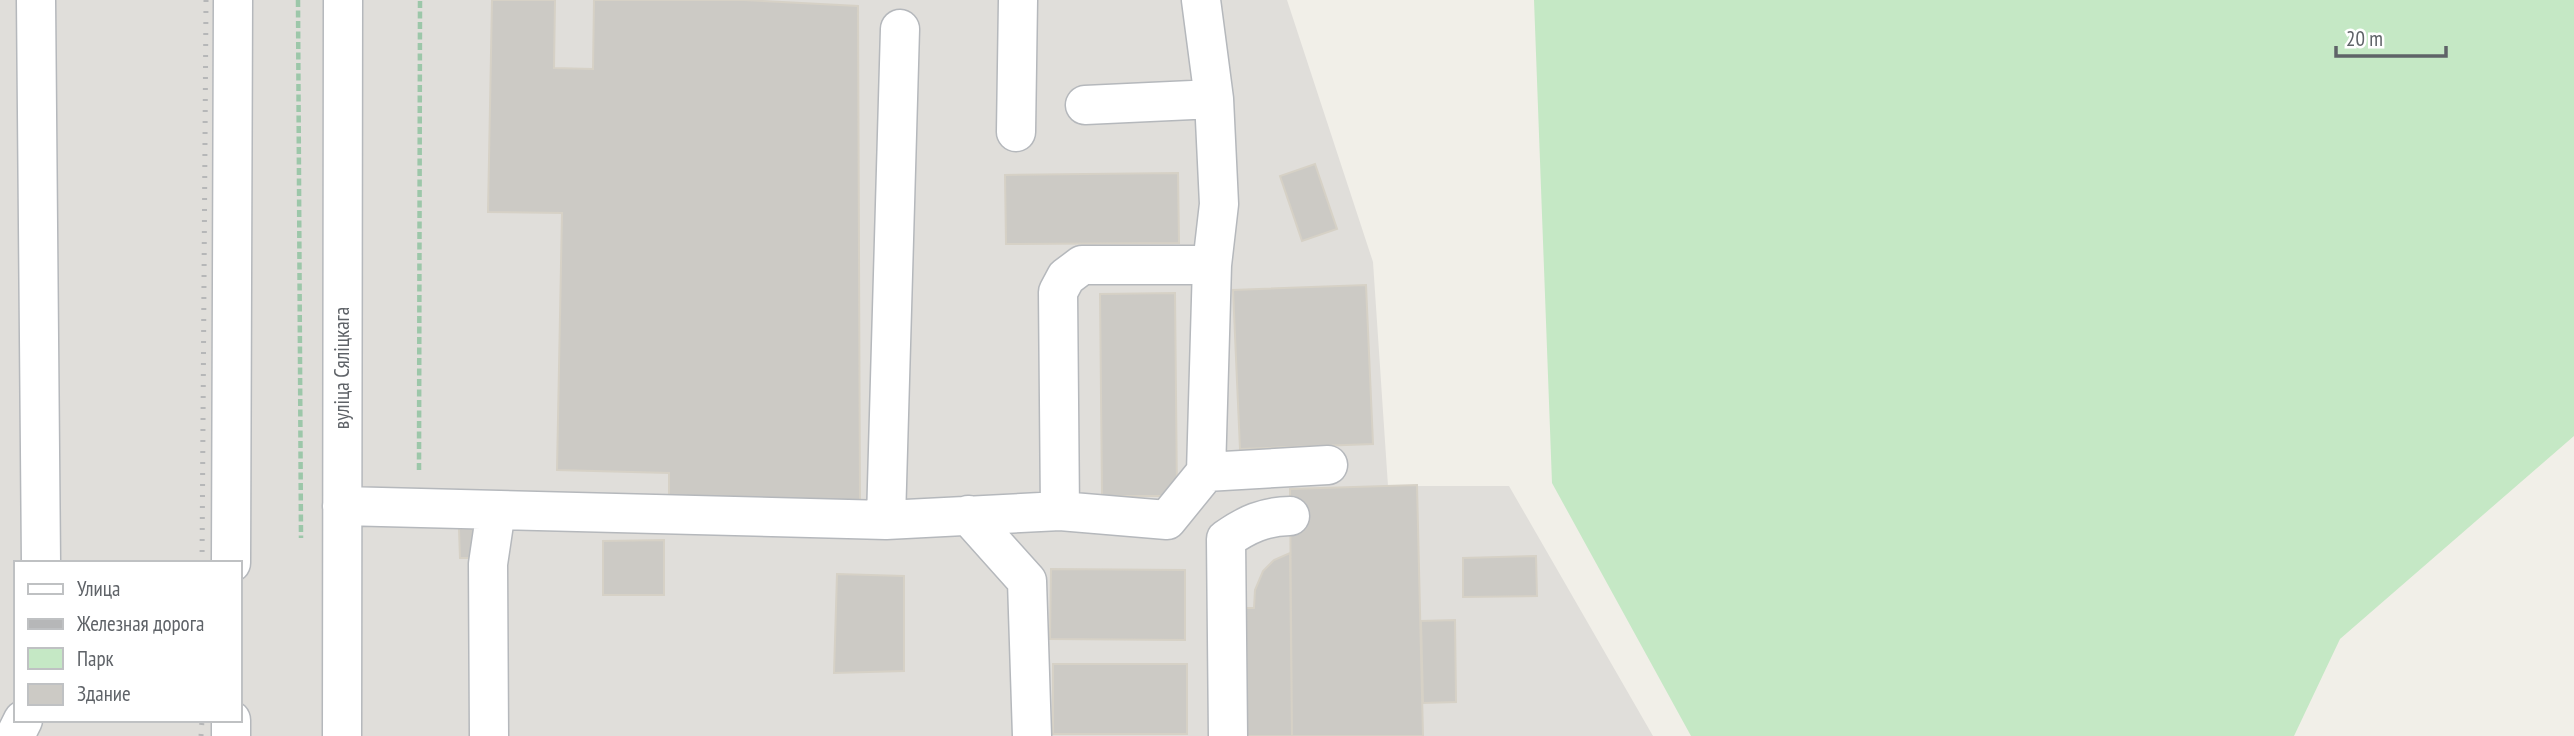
<svg xmlns="http://www.w3.org/2000/svg" width="2574" height="736" font-family="'PT Sans Narrow',sans-serif">
<style>
.industrial{fill:#e0deda;fill-rule:evenodd}
.green{fill:#c5e8c5}
.building{fill:#cccac5;stroke:#d6d1c6;stroke-width:2}
.lines{fill:none;stroke-linecap:round;stroke-linejoin:round}
.minor-casing{stroke:#b5b8bc;stroke-width:41}
.path{stroke:#9cc7a9;stroke-width:4.5;stroke-dasharray:7 3.5;stroke-linecap:butt}
.minor{stroke:#fff;stroke-width:38}
.rail{stroke:#b6b7b8;stroke-width:5;stroke-dasharray:2 9;stroke-linecap:butt}
.labels{text-anchor:middle;stroke-width:5;stroke-linejoin:round;paint-order:stroke}
.street-label{font-size:21px;fill:#5f6368;stroke:#fff}
</style>
<rect width="100%" height="100%" fill="#f1efe8"/>
<path class="industrial" d="M0,0H1287L1373,262L1388,486H1509L1653,736H0ZM16,563H240V720H16Z"/>
<path class="green" d="M1534,0H2574V436L2340,639L2294,736H1691L1552,483Z"/>
<path class="building" d="M492,0H555L554,68L593,69L594,0H744L858,6L860,503L669,499V473L557,470L562,213L488,212Z
M1315,164L1337,229L1302,241L1280,176Z
M1178,173L1179,243L1006,244L1005,175Z
M1366,285L1373,444L1240,449L1233,290Z
M1175,293L1177,496H1102L1100,294Z
M1417,485L1423,736H1292L1290,489Z
M459,529H479L480,558H460Z
M664,540V595H603V541Z
M1290,553L1292,736H1247L1246,608H1254L1255,590L1263,571L1274,560Z
M1536,556L1537,596L1463,597V558Z
M1051,569L1185,570V640L1050,639Z
M837,574L904,576V671L834,673Z
M1455,620L1456,702L1423,703L1421,621Z
M1053,664H1187V734H1053Z"/>
<g class="lines">
<defs>
<path id="minor" d="M36,0L41,563
M1085,105L1214,99
M1016,132L1018,0
M1206,472L1328,465
M342,506L886,520L1060,511L1167,520L1206,472L1212,265L1219,204L1214,99L1201,0
M1060,511L1058,292L1066,277L1082,265H1212
M968,515L1027,581L1032,736
M886,520L900,29
M231,563L233,0
M15,736L23,720
M231,736V720
M342,736L343,0
M489,736L488,564L496,510
M1228,736L1226,539C1246,525 1265,516 1290,516"/>
</defs>
<use href="#minor" class="minor-casing"/>
<path class="path" d="M298,0L301,538
M419,470L420,0"/>
<use href="#minor" class="minor"/>
<path class="rail" d="M202,563L206,0
M201,736L202,720"/>
</g>
<g class="labels">
<g class="street-label">
<text transform="translate(342 368) rotate(-90)" y="7">вуліца Сяліцкага</text>
</g>
</g>
<rect x="14" y="561" width="228" height="161" fill="#ffffff" stroke="#bfc1c3" stroke-width="2"/>
<rect x="28" y="584" width="35" height="10" fill="#ffffff" stroke="#bfc1c3" stroke-width="2"/>
<text x="77" y="596" font-size="21" fill="#5f6368">Улица</text>
<rect x="28" y="619" width="35" height="10" fill="#b6b7b8" stroke="#bfc1c3" stroke-width="2"/>
<text x="77" y="631" font-size="21" fill="#5f6368">Железная дорога</text>
<rect x="28" y="648" width="35" height="21" fill="#c5e8c5" stroke="#bfc1c3" stroke-width="2"/>
<text x="77" y="666" font-size="21" fill="#5f6368">Парк</text>
<rect x="28" y="684" width="35" height="21" fill="#cccac5" stroke="#bfc1c3" stroke-width="2"/>
<text x="77" y="701" font-size="21" fill="#5f6368">Здание</text>
<path d="M2336 46v10h110v-10" fill="none" stroke="#5f6368" stroke-width="3.5"/>
<text x="2346" y="46" font-size="21" fill="#5f6368" stroke="#ffffff" stroke-width="5" paint-order="stroke">20 m</text>
</svg>
